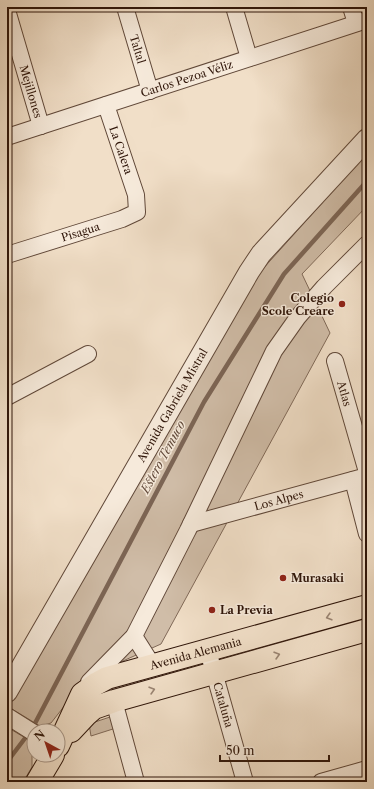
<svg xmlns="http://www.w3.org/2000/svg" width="374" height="789" font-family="'Libre Caslon Text',serif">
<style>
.green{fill:#d0bda8;stroke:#806958}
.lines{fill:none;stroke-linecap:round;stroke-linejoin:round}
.stream{stroke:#7c6555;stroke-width:4.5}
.minor-casing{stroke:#604839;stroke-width:18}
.tertiary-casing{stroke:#604839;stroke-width:22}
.primary-casing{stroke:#2f1509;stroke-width:24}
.minor{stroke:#f6eadb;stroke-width:16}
.tertiary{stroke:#f6eadb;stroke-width:20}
.primary{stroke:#f1dfc8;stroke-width:22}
.oneway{stroke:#9a8472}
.poi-dot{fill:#8f2418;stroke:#f6eadb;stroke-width:1.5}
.labels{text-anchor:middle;stroke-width:3;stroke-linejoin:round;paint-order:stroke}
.street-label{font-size:11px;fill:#2f1509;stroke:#f6eadb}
.poi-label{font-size:11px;font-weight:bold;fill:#2f1509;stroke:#f6eadb;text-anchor:start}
.water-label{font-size:12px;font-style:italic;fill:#624a3b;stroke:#f6eadb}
</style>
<rect width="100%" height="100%" fill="#f1dfc8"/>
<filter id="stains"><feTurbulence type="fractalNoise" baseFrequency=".005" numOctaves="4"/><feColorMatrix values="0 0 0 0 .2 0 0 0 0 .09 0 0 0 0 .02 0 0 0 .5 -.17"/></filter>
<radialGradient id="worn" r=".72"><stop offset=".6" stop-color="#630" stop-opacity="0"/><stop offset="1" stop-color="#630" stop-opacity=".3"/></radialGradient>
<path class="green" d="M367,153V206L302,274L330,333L161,644L87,677L51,723L40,726L7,706V703L261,271Z
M204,659L207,670L96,697L115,685Z
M113,716L116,728L91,736L89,724Z
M7,727L32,742V767L23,782H7Z"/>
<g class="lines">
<path class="stream" d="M7,762L32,729L204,402L284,274L367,181"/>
<defs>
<g id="minor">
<path id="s1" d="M125,7L150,91"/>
<path d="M234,7L249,58"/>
<path d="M351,7L356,23"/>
<path id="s2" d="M7,10L41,126"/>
<path id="s3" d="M7,137L367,20"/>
<path id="s4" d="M7,255L122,219L137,212L136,195L106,105"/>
<path id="s5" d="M335,361L367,472"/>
<path d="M7,397L88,354"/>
<path d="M353,480L367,534"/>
<path id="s6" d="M191,524L367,476"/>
<path d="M134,636L153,666"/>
<path id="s7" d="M208,651L245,782"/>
<path d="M89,682L134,636L188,530L274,351L298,317L324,287L367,244"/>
<path d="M114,701L136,782"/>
<path d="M7,716L34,733"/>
<path d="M321,782L367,769"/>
</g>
<g id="tertiary">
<path id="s8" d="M7,692L249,272L261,254L367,139"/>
</g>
<g id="primary">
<path d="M71,731L86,715L94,708L114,701L367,630"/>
<path id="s9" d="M58,746L82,694L96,684L107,678L367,606"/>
<path d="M37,782L53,755"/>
</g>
</defs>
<use href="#minor" class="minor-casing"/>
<use href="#tertiary" class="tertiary-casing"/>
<use href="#primary" class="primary-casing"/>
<use href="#minor" class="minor"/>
<use href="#tertiary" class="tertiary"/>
<use href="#primary" class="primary"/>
</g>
<defs><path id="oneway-chevron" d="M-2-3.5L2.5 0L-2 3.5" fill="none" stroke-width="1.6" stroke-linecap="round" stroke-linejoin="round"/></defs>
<g class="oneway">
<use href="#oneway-chevron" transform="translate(329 617) rotate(164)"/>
<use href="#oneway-chevron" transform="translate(277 655) rotate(-16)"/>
<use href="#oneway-chevron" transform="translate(152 690) rotate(-16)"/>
</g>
<g class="poi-dot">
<circle cx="342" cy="304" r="4"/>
<circle cx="283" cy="578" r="4"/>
<circle cx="212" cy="610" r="4"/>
</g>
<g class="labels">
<g class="street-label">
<text dy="4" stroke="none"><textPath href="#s1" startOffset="44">Taltal</textPath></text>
<text dy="4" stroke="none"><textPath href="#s3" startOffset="189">Carlos Pezoa Véliz</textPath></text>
<text dy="4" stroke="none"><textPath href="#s2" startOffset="85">Mejillones</textPath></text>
<text transform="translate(121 150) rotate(71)" y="4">La Calera</text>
<text dy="4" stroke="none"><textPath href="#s4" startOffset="77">Pisagua</textPath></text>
<text dy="4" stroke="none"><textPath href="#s5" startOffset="34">Atlas</textPath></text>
<text dy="4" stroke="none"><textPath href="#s8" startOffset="331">Avenida Gabriela Mistral</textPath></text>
<text dy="4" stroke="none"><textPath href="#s6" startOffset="91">Los Alpes</textPath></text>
<text dy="4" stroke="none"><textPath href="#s9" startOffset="179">Avenida Alemania</textPath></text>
<text dy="4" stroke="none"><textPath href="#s7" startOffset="56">Cataluña</textPath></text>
</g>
<g class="poi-label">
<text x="334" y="302" text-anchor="end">Colegio<tspan x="334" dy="13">Scole Creare</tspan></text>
<text x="291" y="582">Murasaki</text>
<text x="220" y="614">La Previa</text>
</g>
<g class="water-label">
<text transform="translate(163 457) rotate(-62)" y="4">Estero Temuco</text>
</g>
</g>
<rect width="374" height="789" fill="none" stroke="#f1dfc8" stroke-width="24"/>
<rect x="8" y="8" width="358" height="773" fill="none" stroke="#2f1509" stroke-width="2"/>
<rect x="12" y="12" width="350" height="765" fill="none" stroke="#2f1509"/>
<g transform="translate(46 743) rotate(320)"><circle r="19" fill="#f6eadb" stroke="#a69587"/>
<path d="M0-3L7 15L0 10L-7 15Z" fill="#8f2418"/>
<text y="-6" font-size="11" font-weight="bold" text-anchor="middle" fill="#2f1509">N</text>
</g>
<path d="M220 755v6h109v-6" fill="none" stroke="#2f1509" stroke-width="2"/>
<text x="226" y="755" font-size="12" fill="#2f1509" stroke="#f6eadb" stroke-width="3" paint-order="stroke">50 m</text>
<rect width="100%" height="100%" filter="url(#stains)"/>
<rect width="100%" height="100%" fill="url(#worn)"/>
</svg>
